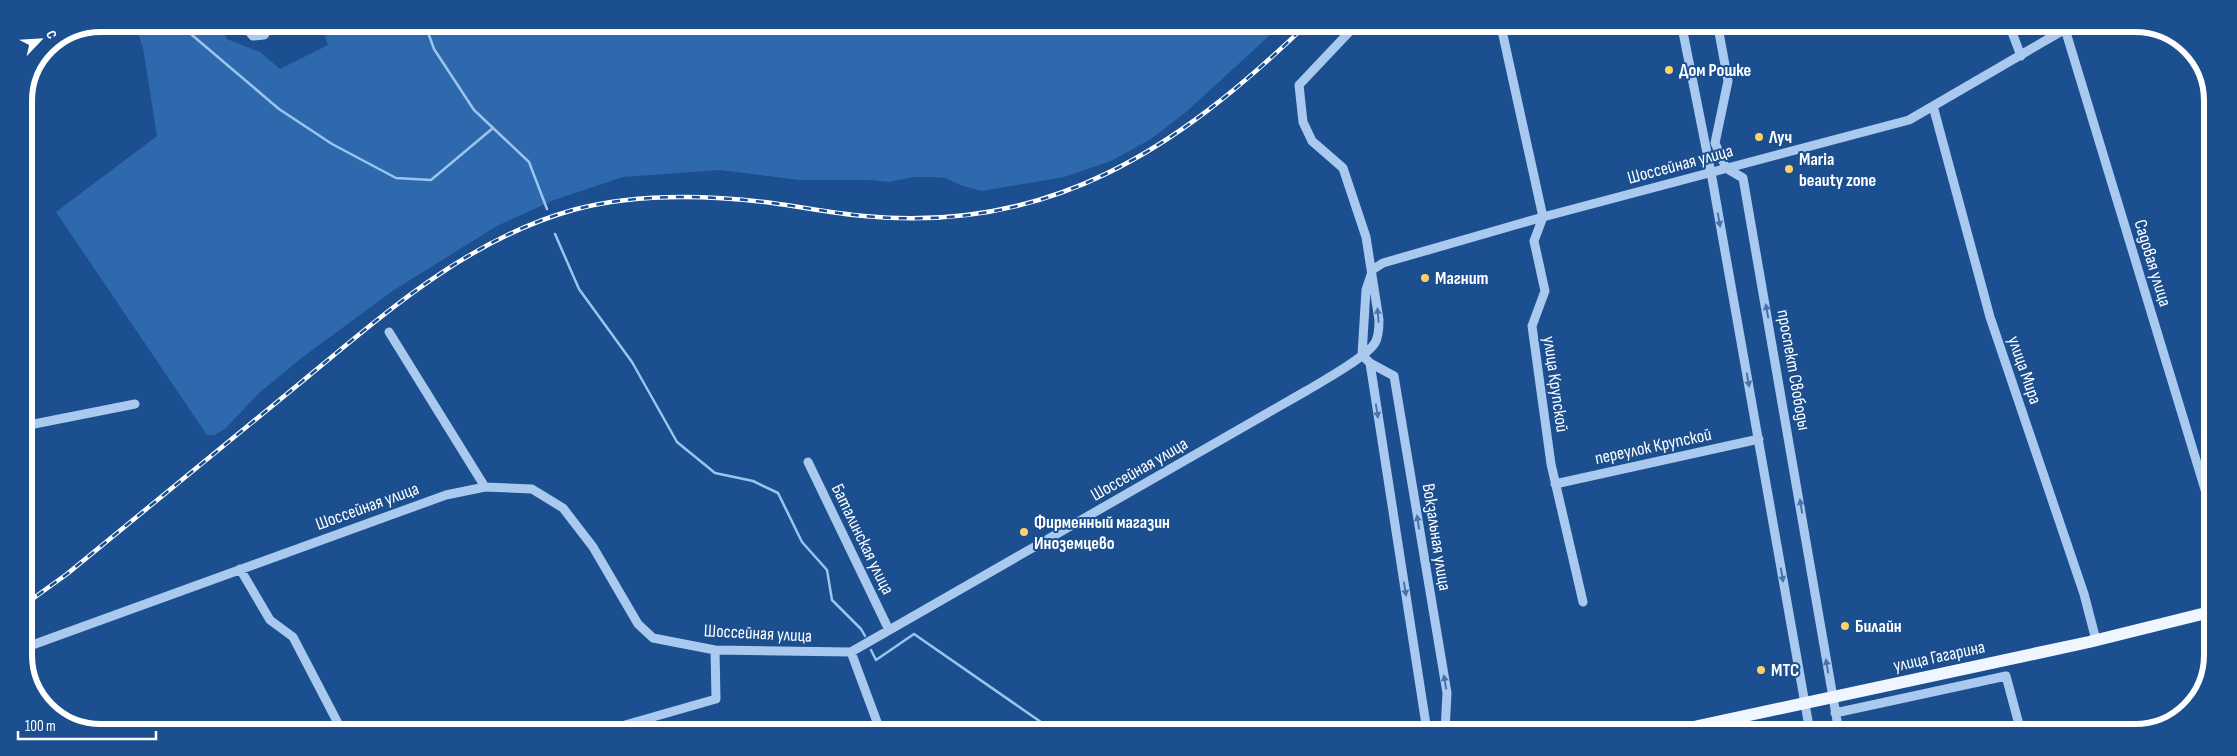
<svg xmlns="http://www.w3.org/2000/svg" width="2237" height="756" font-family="'Sofia Sans Condensed',sans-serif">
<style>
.green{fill:#2e69ad}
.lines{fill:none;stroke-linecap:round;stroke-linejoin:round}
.stream{stroke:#9cc4f0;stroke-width:2.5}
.minor{stroke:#a9c9ee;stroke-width:9}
.major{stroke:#f0f6ff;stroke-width:12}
.rail-casing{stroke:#fff;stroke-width:4.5}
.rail{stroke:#1b4f8f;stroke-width:2.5;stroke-dasharray:8;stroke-linecap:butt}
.oneway{fill:#4674ac}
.poi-dot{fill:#ffd166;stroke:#1b4f8f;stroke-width:2}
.labels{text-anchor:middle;stroke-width:4;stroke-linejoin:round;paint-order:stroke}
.poi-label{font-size:18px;font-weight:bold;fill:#fff;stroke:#1b4f8f;text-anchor:start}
.street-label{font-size:18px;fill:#fff;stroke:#1b4f8f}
.rim{fill:none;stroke:#fff;stroke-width:6}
</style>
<rect width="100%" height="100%" fill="#1b4f8f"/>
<path class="green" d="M135,24H221L227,39L260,52L280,69L328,45L323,30L329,24L1280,26L1186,112L1151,139L1111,161L1064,177L982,191L963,186L945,178L932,177H914L889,182L870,180H799L720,170L623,177L554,200L497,226L394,290L304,356L258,394L225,429L214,435H207L56,212L157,136L143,48Z"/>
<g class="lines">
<path class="stream" d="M179,24L279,109L332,144L396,178L431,180L493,128
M425,24L434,49L474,110L529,162L547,209
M555,234L579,289L632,362L677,442L715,473L753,481L778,493L802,542L827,570L832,600L861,629L865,636
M871,650L876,660L914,634L1051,729L1066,730"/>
<path class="minor" d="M243,24L253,36L264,35L272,24
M1501,26L1543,217L1534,241L1545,291L1532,326L1551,464L1583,602
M1682,27L1712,178L1810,732
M1718,27L1728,81L1715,143L1726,168L1743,178L1839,732
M2010,27L2021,56
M2065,29L2210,506
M1933,106L1990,317L2084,594L2096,640
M1372,270L1383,263L1543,217L1909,120L2067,28
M1371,275L1366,290L1362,355L1370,363L1394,376L1447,693L1445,731
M389,332L485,487
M1370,363L1427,731
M24,426L135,404
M808,462L889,630
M1555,484L1759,439
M240,569L270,620L293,637L341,729
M24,648L446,495L485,487L532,489L563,508L593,547L638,624L653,638L715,650L851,652L1306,391C1323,381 1365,358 1375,343C1379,336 1379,327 1379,320L1366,237L1343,168L1312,141L1303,122L1299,85L1352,29
M851,652L880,730
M1835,713L2006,676L2021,732
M611,729L716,699L715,650"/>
<path class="major" d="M1675,731L2089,642L2210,612"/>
<defs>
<path id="rail" d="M24,605L67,574C140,514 214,454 288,393C375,322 462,241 573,210C636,193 708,195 772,203C802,207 833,213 864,216C1049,234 1177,149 1305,26"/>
</defs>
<use href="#rail" class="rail-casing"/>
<use href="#rail" class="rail"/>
</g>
<defs><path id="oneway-solid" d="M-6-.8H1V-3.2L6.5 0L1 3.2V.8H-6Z" transform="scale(1.25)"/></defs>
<g class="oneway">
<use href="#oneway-solid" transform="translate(1719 220) rotate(80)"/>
<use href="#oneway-solid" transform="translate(1767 311) rotate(-100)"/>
<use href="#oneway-solid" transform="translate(1378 315) rotate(-95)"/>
<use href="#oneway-solid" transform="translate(1748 380) rotate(80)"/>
<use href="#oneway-solid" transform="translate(1377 411) rotate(81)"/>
<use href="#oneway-solid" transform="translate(1801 506) rotate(-99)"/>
<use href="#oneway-solid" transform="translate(1418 522) rotate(-99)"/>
<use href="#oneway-solid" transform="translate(1782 575) rotate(80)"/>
<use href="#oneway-solid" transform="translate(1405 589) rotate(81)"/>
<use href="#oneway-solid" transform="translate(1827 666) rotate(-99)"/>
<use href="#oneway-solid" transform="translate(1445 682) rotate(-99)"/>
</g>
<g class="poi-dot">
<circle cx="1669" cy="70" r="5"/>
<circle cx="1759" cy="137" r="5"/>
<circle cx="1789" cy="169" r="5"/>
<circle cx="1425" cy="278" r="5"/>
<circle cx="1024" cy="532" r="5"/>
<circle cx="1845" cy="626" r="5"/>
<circle cx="1761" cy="670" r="5"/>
</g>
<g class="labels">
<g class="poi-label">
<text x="1679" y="76">Дом Рошке</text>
<text x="1769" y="143">Луч</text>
<text x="1799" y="165">Maria<tspan x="1799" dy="21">beauty zone</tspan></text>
<text x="1435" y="284">Магнит</text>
<text x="1034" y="528">Фирменный магазин<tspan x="1034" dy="21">Иноземцево</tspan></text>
<text x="1855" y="632">Билайн</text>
<text x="1771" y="676">МТС</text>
</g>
<g class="street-label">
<text transform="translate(1680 164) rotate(-15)" y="6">Шоссейная улица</text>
<text transform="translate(2153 263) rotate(73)" y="6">Садовая улица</text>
<text transform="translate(1794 370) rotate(80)" y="6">проспект Свободы</text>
<text transform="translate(2025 370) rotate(71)" y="6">улица Мира</text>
<text transform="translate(1556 384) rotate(82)" y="6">улица Крупской</text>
<text transform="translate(1653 446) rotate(-12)" y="6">переулок Крупской</text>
<text transform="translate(1139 469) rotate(-30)" y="6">Шоссейная улица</text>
<text transform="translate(367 506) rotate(-20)" y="6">Шоссейная улица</text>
<text transform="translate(1437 537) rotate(81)" y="6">Вокзальная улица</text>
<text transform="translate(863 539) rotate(64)" y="6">Баталинская улица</text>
<text transform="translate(758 633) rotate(3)" y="6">Шоссейная улица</text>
<text transform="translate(1939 656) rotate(-12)" y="6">улица Гагарина</text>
</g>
</g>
<path d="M0 0H2237V756H0ZM101 32H2135A69 69 0 0 1 2204 101V655A69 69 0 0 1 2135 724H101A69 69 0 0 1 32 655V101A69 69 0 0 1 101 32Z" fill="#1b4f8f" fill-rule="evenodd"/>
<path class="rim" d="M101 32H2135A69 69 0 0 1 2204 101V655A69 69 0 0 1 2135 724H101A69 69 0 0 1 32 655V101A69 69 0 0 1 101 32Z"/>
<g transform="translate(40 40) rotate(65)" stroke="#1b4f8f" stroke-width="4" paint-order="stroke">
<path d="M0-4L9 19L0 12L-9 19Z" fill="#ffffff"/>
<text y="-8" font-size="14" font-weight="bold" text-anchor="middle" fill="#ffffff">С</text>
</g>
<path d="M18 731v8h138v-8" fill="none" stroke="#ffffff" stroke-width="2.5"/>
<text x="25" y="731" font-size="15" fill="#ffffff" stroke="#1b4f8f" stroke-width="4" paint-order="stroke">100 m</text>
</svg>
